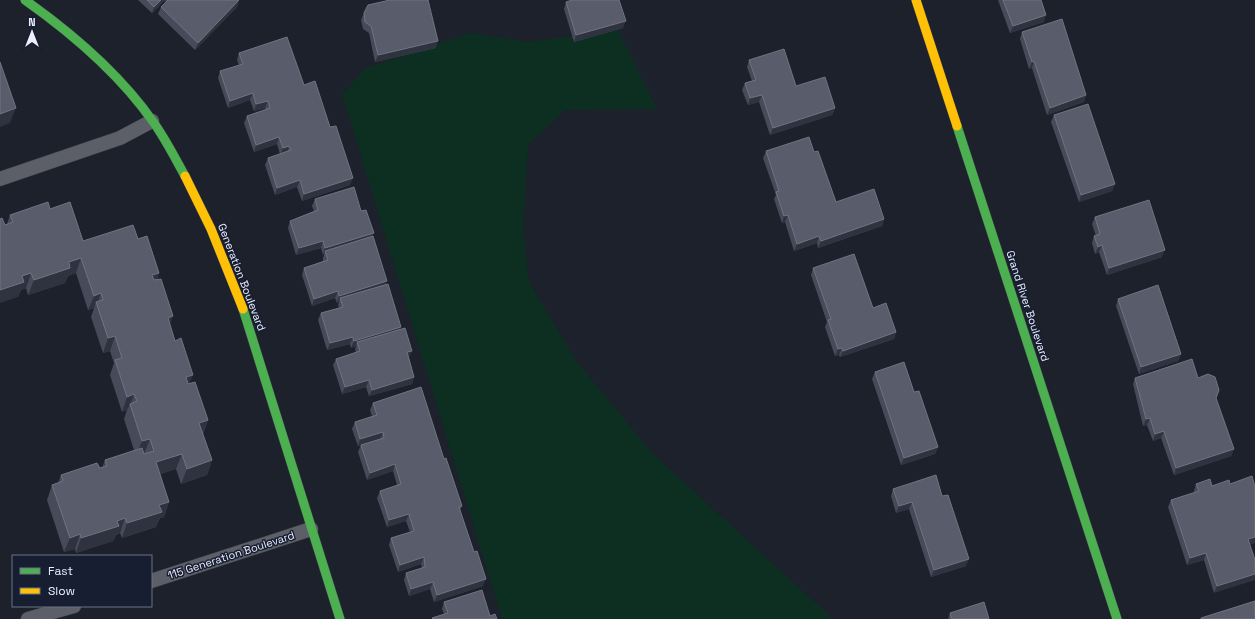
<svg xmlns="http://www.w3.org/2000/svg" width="1255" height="619" font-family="'Space Grotesk',sans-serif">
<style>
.green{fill:#0c2f21}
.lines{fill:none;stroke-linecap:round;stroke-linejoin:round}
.lane-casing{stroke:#3a3c46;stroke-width:15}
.fast-casing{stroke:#3a3c46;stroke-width:10}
.slow-casing{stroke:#3a3c46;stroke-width:10}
.lane{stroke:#5c5f67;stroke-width:14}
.fast{stroke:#4caf50;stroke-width:9}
.slow{stroke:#ffc107;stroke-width:9}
.wall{fill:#474b59}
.shaded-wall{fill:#2f333f}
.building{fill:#595d6b;stroke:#707482}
.labels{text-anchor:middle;stroke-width:3;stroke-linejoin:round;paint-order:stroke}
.street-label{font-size:11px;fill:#ebf0fe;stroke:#171e31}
</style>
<rect width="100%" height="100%" fill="#1d212b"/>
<path class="green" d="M618,30L657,109L565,110L528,145L523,228L529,282L577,362L654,455L830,616L831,619H502L342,94L366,68L470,33L529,42Z"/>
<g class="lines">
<defs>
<path id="lane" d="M0,179L120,138L152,121
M151,581L311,529
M28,619L74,606"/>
<path id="fast" d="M25,0C73,34 120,74 154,123C166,140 175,158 185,176
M957,126L1117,619
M243,309L340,619"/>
<path id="slow" d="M916,0L957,126
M185,176L211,229L243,309"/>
</defs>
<use href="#lane" class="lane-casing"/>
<use href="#fast" class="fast-casing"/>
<use href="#slow" class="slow-casing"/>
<use href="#lane" class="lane"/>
<use href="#fast" class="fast"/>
<use href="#slow" class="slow"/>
</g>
<path class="wall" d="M138,0H239L237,7L195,50L158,14L161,7L167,2L166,1L163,2L152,13Z
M998,0H1041L1044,22L1010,33Z
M566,2L623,28L574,42L564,9Z
M364,13L436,48L375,62L369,33L363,29L361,20Z
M1022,32L1086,95L1084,102L1047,115L1032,68L1029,69L1020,39Z
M239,53L304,85L330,127L350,185L302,201L297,187L275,195L265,165L268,158L280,154L277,144L254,152L244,123L247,116L266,110L265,108L254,111L250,100L228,108L218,78L220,71L239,65L237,60Z
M749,60L796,86L835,108L832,115L770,135L759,102L748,105L742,90L745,83L752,81L747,67Z
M1054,115L1115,184L1112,191L1079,202L1051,122Z
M766,151L814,152L836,202L884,219L882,226L818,248L817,243L794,251L785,222L782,223L774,199L776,195L763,158Z
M315,199L361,211L373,236L386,285L409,358L414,377L412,384L369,396L366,387L342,394L333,365L336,359L356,353L355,349L356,346L351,348L350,344L327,350L318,320L321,313L339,308L338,305L339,302L337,303L335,298L312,306L302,275L304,268L323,261V258L324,255H323L321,248L296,255L288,228L290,221L314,211L312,206Z
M50,209L83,241L138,239L159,273L157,280L170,325L190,384L208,420L203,434L212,460L207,475L181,484L176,469L160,474L169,502L164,517L160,518L156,527L122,538L120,533L116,535L113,541L76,553L75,549L64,552L47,500L52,485L58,483L61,475L102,468L105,460L134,450L124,419L127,410L122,412L110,375L114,363L110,351L103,353L91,317L94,308L88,310L76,273L68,276L65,283L28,295L26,288L21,290L18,297L5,225L7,224L10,215Z
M1095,217L1162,257L1107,275L1099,252L1095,254L1092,243L1094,236H1096L1092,224Z
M813,268L873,308L896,332L894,339L840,357L839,355L835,356L825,327L827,322L811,275Z
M1118,299L1181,354L1178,361L1139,374L1116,306Z
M875,372L914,392L938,447L935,454L901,465L872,379Z
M1135,378H1198L1219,390L1216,399L1234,449L1231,456L1174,475L1161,438L1153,441L1147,425L1143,426L1133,384Z
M373,403L444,459L462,506L460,510L483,586L434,602L430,589L409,596L404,580L406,573L422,568L421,564L398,572L389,545L391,538L410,532L406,521L387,527L377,498L380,491L397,485L393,471L367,480L358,452L361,445L380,439L358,446L352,429L355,422L372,416L370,410Z
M1196,484L1212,486L1230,484L1255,487V543L1250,544L1214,593L1204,560L1187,565L1168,507L1171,500L1194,493V491Z
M893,489L942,496L966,566L931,577L909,509L896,513L891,496Z
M444,602L490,616L497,619H432V618L444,614L442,609Z
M950,613L989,619H948Z"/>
<path class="shaded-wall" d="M161,0H166L163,2L152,13L154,7Z
M239,0L237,7L195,50L198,43Z
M1046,15L1044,22L1010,33L1013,26Z
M626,21L623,28L574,42L576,35Z
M438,41L436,48L375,62L378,55Z
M1034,61L1032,68L1029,69L1032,62Z
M253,93L250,100L228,108L230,101Z
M762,95L759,102L748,105L750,98Z
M1086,95L1084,102L1047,115L1050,108Z
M268,101L265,108L254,111L256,104Z
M16,108L10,123L0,127V114Z
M835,108L832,115L770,135L773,128Z
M279,137L277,144L254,152L256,145Z
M289,146L287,153L280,155L283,148Z
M353,178L350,185L302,201L304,194Z
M300,180L297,187L275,195L277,188Z
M1115,184L1112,191L1079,202L1081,195Z
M788,215L785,222L782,223L784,216Z
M884,219L882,226L818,248L821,241Z
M374,233L371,240L325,251L324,255H323L325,248Z
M819,236L817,243L794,251L797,244Z
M323,241L321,248L296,255L299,248Z
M1102,245L1099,252L1095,254L1098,247Z
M1165,250L1162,257L1107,275L1109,268Z
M81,258L76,273L68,276L65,283L28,295L34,280L69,262Z
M31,273L26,288L21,290L18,297L0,303V290L22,276Z
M159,273L154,288L152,275Z
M387,281L384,288L340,298L339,302L337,303L339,296Z
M338,291L335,298L312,306L314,299Z
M101,293L97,304L96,302L94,308L88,310L94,296Z
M173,316L168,331V318Z
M401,327L398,333L357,342L356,346L351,348L354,341Z
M896,332L894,339L840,357L843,351Z
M115,336L110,351L103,353L108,338Z
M353,337L350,344L327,350L330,343Z
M842,348L839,355L835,356L838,349Z
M412,351L409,358L404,359L407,352Z
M1181,354L1178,361L1139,374L1141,367Z
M193,375L187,390L186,377Z
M414,377L412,384L369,396L372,390Z
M369,380L366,387L342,394L345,387Z
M134,394L130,406V404L127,410L122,412L127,397Z
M1150,418L1147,425L1143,426L1146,419Z
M208,420L202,435L199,423Z
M1164,431L1161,438L1153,441L1155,434Z
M383,432L380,439L358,446L360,439Z
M150,439L144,454L136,456L142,441Z
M938,447L935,454L901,465L904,458Z
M1234,449L1231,456L1174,475L1176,468Z
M182,454L176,469L151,477L156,462Z
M212,460L207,475L181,484L187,469Z
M395,464L393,471L367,480L370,473Z
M169,502L164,517L160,518L156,527L122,538L127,523L159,505Z
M912,502L909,509L896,513L899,506Z
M409,514L406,521L387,527L389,520Z
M125,518L120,533L116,535L113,541L76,553L81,538L117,521Z
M80,534L75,549L64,552L70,538Z
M1255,537V543L1246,546L1248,539Z
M1206,553L1204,560L1187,565L1190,558Z
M424,557L421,564L398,572L400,565Z
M969,559L966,566L931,577L934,570Z
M1255,574V580L1214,593L1217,586Z
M486,579L483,586L434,602L437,595Z
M433,582L430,589L409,596L411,589Z"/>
<path class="building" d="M147,0H161L154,7Z
M168,0H239L198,43L161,7Z
M390,0H428L438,41L378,55L371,26L365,22L364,13L368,5Z
M572,0H619L626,21L576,35L566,2Z
M1003,0H1041L1046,15L1013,26Z
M1062,19L1086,95L1050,108L1034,61L1032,62L1022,32Z
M287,37L304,85L315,81L330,127L336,126L353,178L304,194L300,180L277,188L268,158L291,150L289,146L283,148L279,137L256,145L247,116L270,108L268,101L256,104L253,93L230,101L220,71L243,64L239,53Z
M784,49L796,86L825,77L835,108L773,128L762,95L750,98L745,83L756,80L749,60Z
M0,62L16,108L0,114Z
M1088,104L1115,184L1081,195L1054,115Z
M809,137L814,152L818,151L836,202L874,189L884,219L821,241L819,236L797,244L788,215L784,216L776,192L779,191L766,151Z
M354,187L361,211L366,210L374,233L325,248L323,241L299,248L290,221L318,210L315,199Z
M1149,200L1165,250L1109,268L1102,245L1098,247L1094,236L1100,234L1095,217Z
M48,202L50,209L70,202L83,241L133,225L138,239L147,236L159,273L152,275L154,280L161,279L173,316L168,318L175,341L181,338L193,375L186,377L188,384L195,382L208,420L199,423L212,460L187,469L182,454L156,462L169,502L159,505L162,512L127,523L125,518L117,521L119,526L81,538L80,534L70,538L52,485L63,481L61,475L97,463L100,468L107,466L105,460L142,448L144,454L154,451L150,439L142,441L130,404L137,401L134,394L127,397L115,360L122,358L115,336L108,338L96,302L103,300L101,293L94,296L81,258L69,262L70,268L34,280L31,273L22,276L24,282L0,290V219L2,218L5,225L13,222L10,215Z
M373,236L387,281L339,296L338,291L314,299L304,268L328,260L325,251Z
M854,254L873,308L886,303L896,332L843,351L842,348L838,349L828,320L831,319L813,268Z
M388,284L401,327L354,341L353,337L330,343L321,313L343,307L340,298Z
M1158,285L1181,354L1141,367L1118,299Z
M405,328L412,351L407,352L414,377L372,390L369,380L345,387L336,359L360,351L357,342Z
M1192,359L1198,378L1208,374L1215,377L1219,390L1216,398L1234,449L1176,468L1164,431L1155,434L1150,418L1146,419L1135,378Z
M904,362L914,392L919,391L938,447L904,458L875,372Z
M421,387L444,459L446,458L462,506L459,507L474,552L477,551L486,579L437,595L433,582L411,589L406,573L425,567L424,557L400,565L391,538L414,531L409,514L389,520L380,491L401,484L395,464L370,473L361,445L384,438L383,432L360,439L355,422L377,415L373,403Z
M936,475L942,496L948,495L969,559L934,570L912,502L899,506L893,489Z
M1252,476L1255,487V537L1248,539L1255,560V574L1217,586L1206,553L1190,558L1171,500L1199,491L1196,484L1210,479L1212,486L1229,480L1230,484Z
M482,590L490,616L495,614L497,619H433L432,618L448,613L444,602Z
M1255,601V619H1201V618Z
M984,602L989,619H952L950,613Z"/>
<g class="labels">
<g class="street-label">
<text transform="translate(242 277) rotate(69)" y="4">Generation Boulevard</text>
<text transform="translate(1028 306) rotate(72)" y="4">Grand River Boulevard</text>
<text transform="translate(231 555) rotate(-18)" y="4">115 Generation Boulevard</text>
</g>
</g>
<rect x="12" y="555" width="140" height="52" fill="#171e31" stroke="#6c7283"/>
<rect x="20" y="568" width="20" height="6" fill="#4caf50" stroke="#6c7283"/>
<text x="48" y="575" font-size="12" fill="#ebf0fe">Fast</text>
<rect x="20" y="588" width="20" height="6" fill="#ffc107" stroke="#6c7283"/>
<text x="48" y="595" font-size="12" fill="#ebf0fe">Slow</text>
<g transform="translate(32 32)" stroke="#171e31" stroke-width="3" paint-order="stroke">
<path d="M0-3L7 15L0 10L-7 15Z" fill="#ebf0fe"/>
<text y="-6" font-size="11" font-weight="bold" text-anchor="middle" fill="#ebf0fe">N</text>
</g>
</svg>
